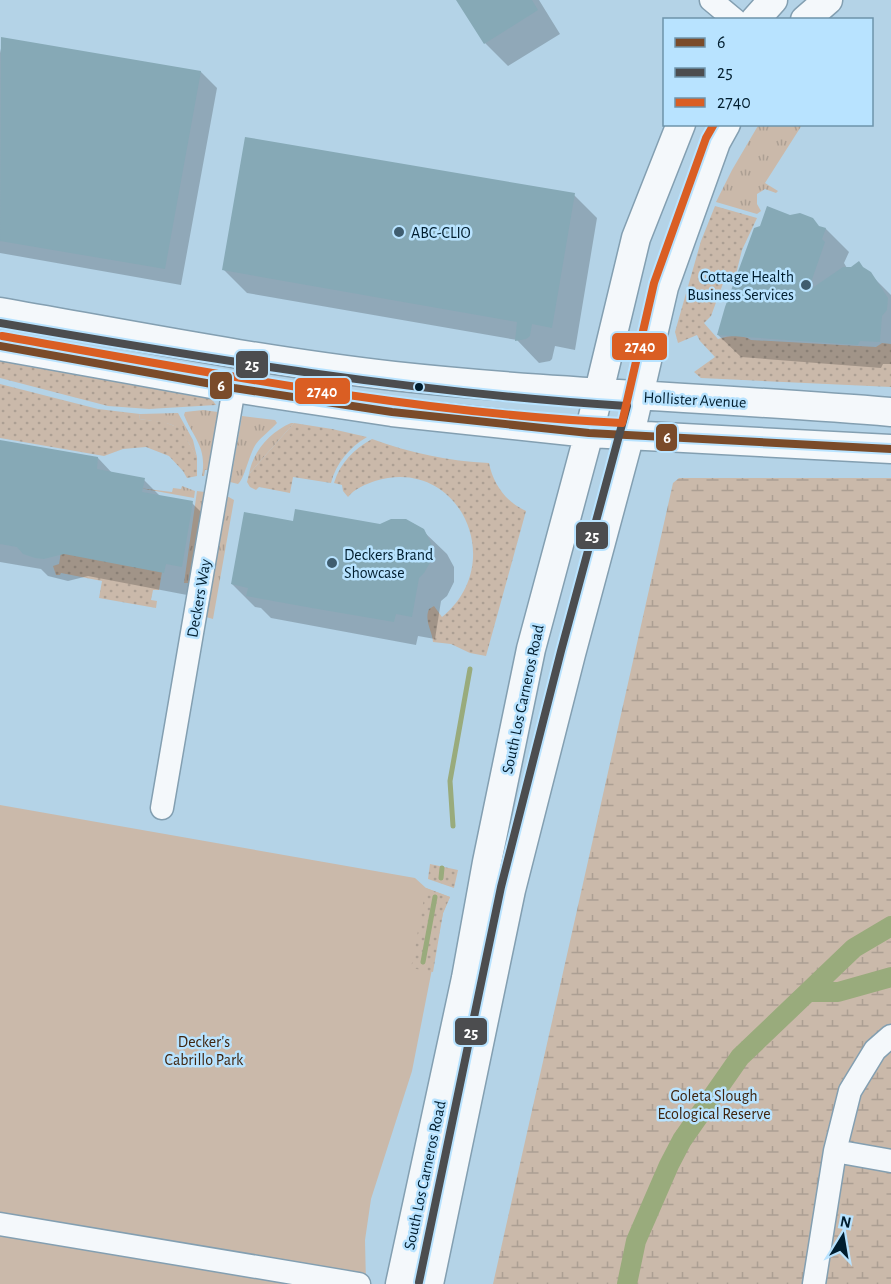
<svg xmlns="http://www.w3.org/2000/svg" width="891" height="1284" font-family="'Alegreya Sans',sans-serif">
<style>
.grass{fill:url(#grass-tufts)}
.wetland{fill:url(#wetland-marsh)}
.park{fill:#cab9aa}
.garden{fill:url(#garden-dots)}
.shadow{fill:#0003}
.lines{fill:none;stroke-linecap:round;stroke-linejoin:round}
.stream{stroke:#99ab7c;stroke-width:5}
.canal{stroke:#99ab7c;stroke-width:20}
.building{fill:#86a9b6}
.minor-casing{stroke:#839fb1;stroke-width:25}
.major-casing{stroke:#839fb1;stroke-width:31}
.minor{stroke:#f4f8fb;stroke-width:22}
.major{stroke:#f4f8fb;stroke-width:28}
.bus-1-casing{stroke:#b8e3ff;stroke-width:12}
.bus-2-casing{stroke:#b8e3ff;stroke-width:12}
.bus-3-casing{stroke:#b8e3ff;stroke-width:12}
.bus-1{stroke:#7a4b2a;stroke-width:8}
.bus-2{stroke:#4c4d4f;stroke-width:8}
.bus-3{stroke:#da5e23;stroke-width:8}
.poi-dot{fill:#3f5d6f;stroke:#b8e3ff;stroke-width:2}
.bus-dot{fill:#001d2e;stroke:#b8e3ff;stroke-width:2}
.labels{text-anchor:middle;stroke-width:5;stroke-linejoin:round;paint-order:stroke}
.poi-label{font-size:16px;fill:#001d2e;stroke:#b8e3ff;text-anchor:start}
.street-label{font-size:16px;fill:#001d2e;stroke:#b8e3ff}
.park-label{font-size:16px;fill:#3f240e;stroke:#b8e3ff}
.line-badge{stroke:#b8e3ff;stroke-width:2}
.badge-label{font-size:16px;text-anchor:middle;font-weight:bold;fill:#fff}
</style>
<defs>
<pattern id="grass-tufts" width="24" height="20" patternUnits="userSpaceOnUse" patternTransform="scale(1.5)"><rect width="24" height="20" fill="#cab9aa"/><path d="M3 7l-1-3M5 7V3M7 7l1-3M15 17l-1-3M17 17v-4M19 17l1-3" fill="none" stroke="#ac9f93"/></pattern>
<pattern id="wetland-marsh" width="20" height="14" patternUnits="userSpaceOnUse" patternTransform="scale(1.5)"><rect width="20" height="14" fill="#cab9aa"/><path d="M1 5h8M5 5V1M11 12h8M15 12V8" fill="none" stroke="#ac9f93"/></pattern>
<pattern id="garden-dots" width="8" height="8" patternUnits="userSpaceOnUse" patternTransform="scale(1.5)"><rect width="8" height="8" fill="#cab9aa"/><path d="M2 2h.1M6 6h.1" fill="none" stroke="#ac9f93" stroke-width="1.8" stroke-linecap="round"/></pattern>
</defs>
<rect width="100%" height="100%" fill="#b4d3e7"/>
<path class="grass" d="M759,124L802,125L765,183L778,191L776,193L765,189L757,194V204L761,211L757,214L716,202L732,170Z
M203,410L218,412V416L208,470H205L204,476H202C207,447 194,439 184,415L185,412Z
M178,413L193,440L197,457C176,421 180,425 139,419L140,414Z
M242,416L275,420L277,423C271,430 262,436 256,444C249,454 245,478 238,484L230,482Z
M291,423H294L249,474C253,451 270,432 291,423Z
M182,486L195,491L194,498L139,488L172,492L173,488L181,489Z
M197,491L205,492L189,583H184Z
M227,496L234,500L213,619L206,617Z"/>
<path class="wetland" d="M679,478H891V1284H493L673,483Z"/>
<path class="park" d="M0,805L415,878L426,888L450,897L443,913L412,1071L371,1199L365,1240L366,1284H0Z"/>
<path class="garden" d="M715,206L757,218L742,250L735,278H725L711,316L704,323L718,339C729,336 742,334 751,340L876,347L882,343L891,344V387L701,378L694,372L715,357L700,341L697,335L678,343L675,332L701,241Z
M0,358L13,361V364H16L17,362L63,372L211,398L216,405L149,409L108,406L0,378Z
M0,384L98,409L140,414L139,419L164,422L180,428L197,457V476L187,478L183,471L169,456L146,447L123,449L104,456L0,438Z
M294,423L332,429L367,437C350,447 336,463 331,483L293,477L290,493L259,487L256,490L250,487L247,482L249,474Z
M372,439C411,453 448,461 489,463C493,484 506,502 526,511L486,656L470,653L451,644L433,642C432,630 424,621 429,609L434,606L442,617C509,563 459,455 375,481C366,484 354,489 348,497L343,491L342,485L334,483C340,463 354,449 372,439Z
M61,552L162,572L159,590H153L151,600L157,601L156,608L99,598L102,581L61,573L60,575H56L53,566L59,564Z
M430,864L458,870L454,888L428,879Z
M426,888L450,897L443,913L433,972L411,968Z"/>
<path class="shadow" d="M458,0H539L560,34L508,66L485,43Z
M3,39L201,72L217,88L181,285L0,253V53Z
M574,195L597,218L575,350L555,346L552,359L550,361L539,363L517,340L247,293L224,270Z
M820,227L826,229L849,252L844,263L847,268L870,274L891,295V364H883L881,368L741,357L718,335Z
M0,441L98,458L113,474L144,480L161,497L192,503L215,526L204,590L188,587L187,595L88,576L68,581L48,576L41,569L0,562Z
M295,523L380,525L423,531L447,554L454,567V582L447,596L441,601L435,639L418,636L416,645L271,618L261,608L255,607L232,584Z"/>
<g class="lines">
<path class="stream" d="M453,826L450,781L470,669
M441,878L442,868
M423,962L435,897"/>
<path class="canal" d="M808,992H838L891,977
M627,1284L636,1241L669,1165L682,1140L740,1057L854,948L891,926"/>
</g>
<path class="building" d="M456,0H532L538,10L484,44Z
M1,37L201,71L165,269L0,241Z
M245,137L575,193L552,328L532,324L530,336L526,339L515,341L517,322L222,270Z
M767,206L790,215L800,213L813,218L819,226L826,228L822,239L825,242L808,291L843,267H851L859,261L863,267L871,272L888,298L887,310L882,316L880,342L860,341L858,345L717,335L725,307L754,228L760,226Z
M0,440L98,457L97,469L145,478L142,492L193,501L182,567L166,564L164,573L64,554L44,559L35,558L23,554L17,547L0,544Z
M295,509L380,524L391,519H406L424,529L431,543L432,559L424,573L419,578L412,617L396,614L394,622L312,608L246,596L248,588L231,584L244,512L293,521Z"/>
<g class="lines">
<defs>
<path id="minor" d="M711,0L735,20
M162,808L234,388
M835,1151L891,1161
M0,1224L359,1284
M814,1284L835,1151L850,1091L875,1050L891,1036"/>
<path id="major" d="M755,20L773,0
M805,20L828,0
M0,312C131,335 262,361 394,376C559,394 725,398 891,412
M0,346L234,388L392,412L589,433L891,449
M400,1284L466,978L487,862L531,649L589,433L636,238L681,124
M429,1284L511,890L571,654L630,434L664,287L716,142L726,124"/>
</defs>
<use href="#minor" class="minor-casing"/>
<use href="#major" class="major-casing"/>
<use href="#minor" class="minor"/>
<use href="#major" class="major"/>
<defs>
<path id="bus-1" d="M0,346L234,388L392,412L589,433L891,449"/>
<path id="bus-2" d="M0,323C208,359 416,393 627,406L561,651L501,887L419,1282"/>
<path id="bus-3" d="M2,336C207,372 413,413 622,423L654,283L706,138L714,124"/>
</defs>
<use href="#bus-1" class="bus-1-casing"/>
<use href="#bus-2" class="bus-2-casing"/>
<use href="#bus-3" class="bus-3-casing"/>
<use href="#bus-1" class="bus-1"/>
<use href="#bus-2" class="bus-2"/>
<use href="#bus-3" class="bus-3"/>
</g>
<g class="poi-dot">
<circle cx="399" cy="232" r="6"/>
<circle cx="806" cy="285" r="6"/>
<circle cx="332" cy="563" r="6"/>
</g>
<circle class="bus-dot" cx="419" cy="387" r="5"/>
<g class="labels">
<g class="poi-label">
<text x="411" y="238">ABC-CLIO</text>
<text x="794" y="282" text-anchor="end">Cottage Health<tspan x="794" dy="18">Business Services</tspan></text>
<text x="344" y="560">Deckers Brand<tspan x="344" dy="18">Showcase</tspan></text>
</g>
<g class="street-label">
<text transform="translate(695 399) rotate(3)" y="6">Hollister Avenue</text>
<text transform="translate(198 598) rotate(-80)" y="6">Deckers Way</text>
<text transform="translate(522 699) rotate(-78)" y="6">South Los Carneros Road</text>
<text transform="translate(424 1175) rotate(-78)" y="6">South Los Carneros Road</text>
</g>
<g class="park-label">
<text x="204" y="1047">Decker's<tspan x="204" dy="18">Cabrillo Park</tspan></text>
<text x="714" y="1101">Goleta Slough<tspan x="714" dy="18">Ecological Reserve</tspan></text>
</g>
</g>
<g class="line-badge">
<rect x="611" y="332" width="57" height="29" rx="6" fill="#da5e23"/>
<rect x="235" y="350" width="34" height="29" rx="6" fill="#4c4d4f"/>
<rect x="209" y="371" width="24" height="29" rx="6" fill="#7a4b2a"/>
<rect x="294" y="377" width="57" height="28" rx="6" fill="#da5e23"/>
<rect x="655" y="423" width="23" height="29" rx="6" fill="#7a4b2a"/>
<rect x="575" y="521" width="34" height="29" rx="6" fill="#4c4d4f"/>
<rect x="454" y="1017" width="34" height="29" rx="6" fill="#4c4d4f"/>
</g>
<g class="badge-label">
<text x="640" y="352">2740</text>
<text x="252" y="370">25</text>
<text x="221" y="391">6</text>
<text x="322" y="397">2740</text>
<text x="667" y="443">6</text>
<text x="592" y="541">25</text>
<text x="471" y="1038">25</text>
</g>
<rect x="663" y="18" width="210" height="108" fill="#b8e3ff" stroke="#6e94ab" stroke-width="1.5"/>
<rect x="675" y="38" width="30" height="9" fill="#7a4b2a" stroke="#6e94ab" stroke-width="1.5"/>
<text x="717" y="48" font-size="18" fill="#001d2e">6</text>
<rect x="675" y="68" width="30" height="9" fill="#4c4d4f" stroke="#6e94ab" stroke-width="1.5"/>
<text x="717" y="78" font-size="18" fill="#001d2e">25</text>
<rect x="675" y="98" width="30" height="9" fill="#da5e23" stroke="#6e94ab" stroke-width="1.5"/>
<text x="717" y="108" font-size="18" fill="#001d2e">2740</text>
<g transform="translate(843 1236) rotate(11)" stroke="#b8e3ff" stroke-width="4.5" paint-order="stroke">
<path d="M0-4.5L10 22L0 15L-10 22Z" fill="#001d2e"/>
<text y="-9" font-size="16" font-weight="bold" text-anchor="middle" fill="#001d2e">N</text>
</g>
</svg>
